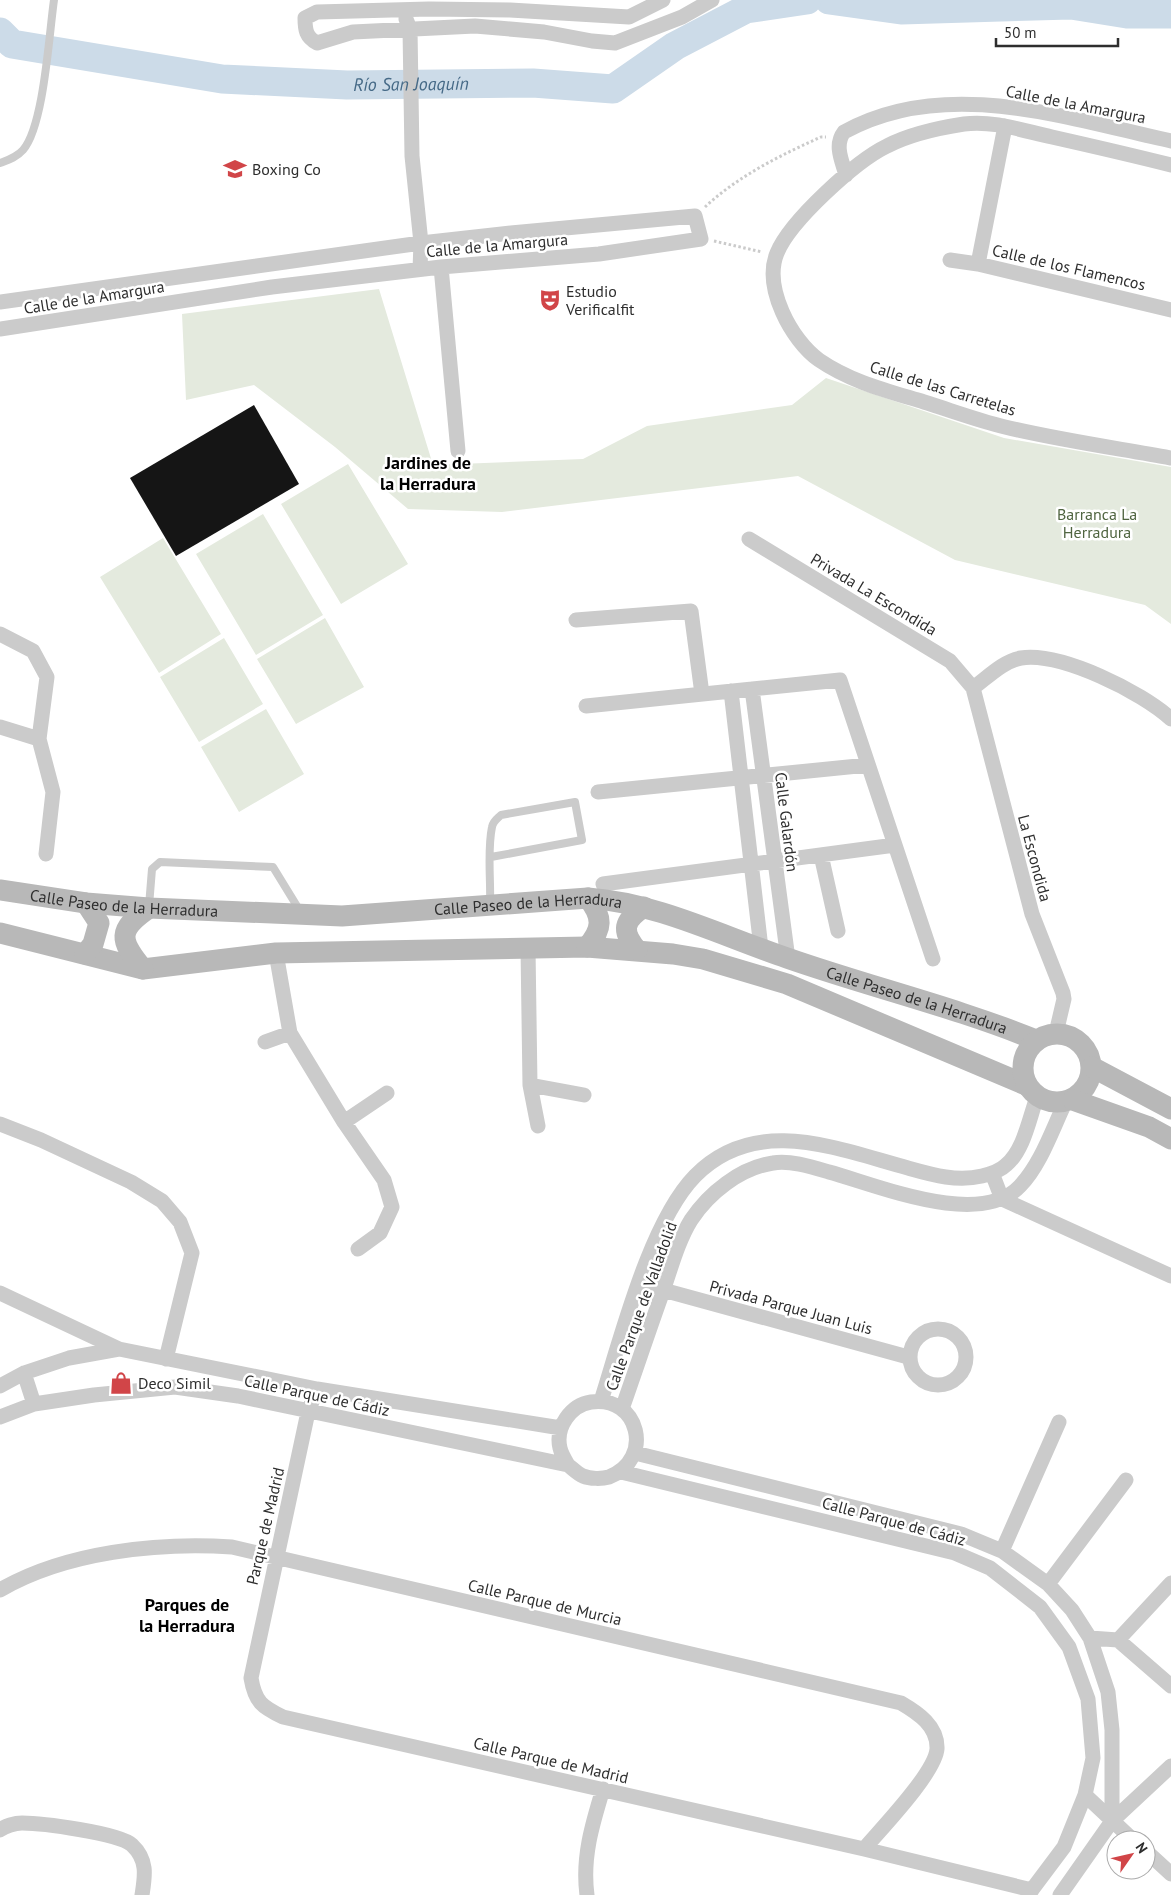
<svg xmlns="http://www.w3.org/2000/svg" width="1171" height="1895" font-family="'PT Sans',sans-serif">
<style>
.green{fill:#e4eade}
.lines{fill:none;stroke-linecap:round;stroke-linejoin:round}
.river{stroke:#ccdbe8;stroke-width:29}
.building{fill:#151515}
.path{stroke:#cbcbcb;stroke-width:3;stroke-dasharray:2.5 2.5;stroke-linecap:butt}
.lane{stroke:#cbcbcb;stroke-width:8}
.street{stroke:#cbcbcb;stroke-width:15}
.secondary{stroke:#b8b8b8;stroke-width:21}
.labels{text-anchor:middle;stroke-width:5;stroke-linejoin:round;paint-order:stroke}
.street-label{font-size:16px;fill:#2e2e2e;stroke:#fff}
.poi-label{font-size:16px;fill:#2e2e2e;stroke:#fff;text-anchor:start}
.park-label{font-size:16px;fill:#506541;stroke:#fff}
.water-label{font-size:18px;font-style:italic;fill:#466a87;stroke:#fff}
.neighbourhood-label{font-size:18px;font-weight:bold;fill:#000;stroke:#fff}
</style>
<rect width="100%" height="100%" fill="#fff"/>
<path class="green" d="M379,289L433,465L583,459L647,426L792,405L826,378L1004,438L1171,467V624L1145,605L955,560L798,476L502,512L408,509L335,447L254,385L186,400L182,314Z
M348,464L408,564L341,604L281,504Z
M263,514L323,615L256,655L196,554Z
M163,538L221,634L159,673L100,577Z
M325,618L364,687L296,724L257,659Z
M224,638L263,704L199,742L160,677Z
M266,709L304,774L239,812L201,747Z"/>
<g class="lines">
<g class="river">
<path d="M829,0L901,10L1071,5L1127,14H1171"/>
<path id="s1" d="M0,32L12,44L222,79L347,85L533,83L613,89L675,46L746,9L807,0"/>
</g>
</g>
<path class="building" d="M254,405L299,484L176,556L130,478Z"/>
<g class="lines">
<path class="path" d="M705,207C738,176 781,155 821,137H826
M714,241L762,252"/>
<path class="lane" d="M0,163C8,160 17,157 23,150C44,126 49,34 54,0
M490,904C491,880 487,851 492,827C493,821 497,819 501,815L575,802L582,840L491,857
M149,906L152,869L160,862L273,867L300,911"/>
<path class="street" d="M663,0L629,17L510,10L429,9L317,12L305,18C305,30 306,37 317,43L353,32L475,26L544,32L592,41L615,43L682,17L712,0
M406,19L410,29L412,156L421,243L420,269
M1005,126L978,264L1171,310
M1171,165C1131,155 1092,146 1052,137C1024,131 993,120 964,124C938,128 910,134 887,146C856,161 790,221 777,253C763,287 791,340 819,360C851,382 888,391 924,402C950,410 977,420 1005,427C1059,440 1116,448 1171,458
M846,175C842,161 834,145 844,132C945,76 1066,118 1171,141
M950,260L978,264
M441,267L458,451
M0,302L421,243L511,233L695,216L701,239L599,254L441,267L272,287L0,329
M749,539L950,661L973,688L1032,914L1063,993L1064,999L1056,1033
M576,620L691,611L702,694
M0,634L33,651L47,677L39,739L53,792L46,854
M973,688C987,678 1003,661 1021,658C1061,652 1142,692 1171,719
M752,689L788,959
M731,691L761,948
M586,706L840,680L933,959
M0,727L39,739
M598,792L868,765
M821,855L838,931
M603,884L895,845
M528,948L530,1085L538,1126
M276,953L290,1033L344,1122L384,1180L392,1207L380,1233L358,1249
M265,1042L290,1033
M530,1085L584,1095
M344,1122L387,1093
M0,1124L41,1140L131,1182L162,1201L180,1222L192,1253L166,1359
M992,1173L1002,1199L1171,1276
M640,1281L663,1290L908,1357
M0,1293L119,1349
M910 1357a28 28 0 1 1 56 0a28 28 0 1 1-56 0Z
M24,1373L34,1404
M0,1386L24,1373L69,1358L119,1349L317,1389L561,1428
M317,1389L308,1412L251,1678C255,1702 262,1707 283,1717L864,1849L1032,1890
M601,1401C621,1338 650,1222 695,1176C756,1114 837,1149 908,1168C933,1175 957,1182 982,1176C990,1174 1000,1171 1006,1165C1024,1150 1029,1119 1037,1097
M622,1409C636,1369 649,1330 663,1291C671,1268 678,1241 691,1220C709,1193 740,1168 773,1163C790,1160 812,1167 829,1172C877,1185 980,1229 1020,1186C1041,1164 1052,1130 1065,1103
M0,1417L34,1404L94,1395L175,1387L238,1396L568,1465C572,1468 578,1474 583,1476C590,1479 602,1479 609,1477C655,1459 639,1395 591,1402C571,1405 555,1427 560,1448C561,1453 565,1460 568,1465
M635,1453L961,1534L1002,1551L1048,1584L1072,1610L1090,1638L1108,1692L1112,1730V1821
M621,1472L955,1553L990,1568L1040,1607L1069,1647L1088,1699L1093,1758L1085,1795L1064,1847L1028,1895
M1002,1551L1059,1422
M1048,1584L1126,1480
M0,1590C65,1552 158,1542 232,1547L901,1703C918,1713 938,1726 937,1749C935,1773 881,1829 864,1849
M1090,1638L1118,1640L1171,1686
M1118,1640L1171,1583
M1085,1795L1133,1840
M0,1830C5,1826 15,1823 22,1823C41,1823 119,1833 132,1845C148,1860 145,1876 142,1895
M1146,1851L1171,1874
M587,1895C582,1858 592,1825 603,1789
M1060,1895L1112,1821L1171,1766"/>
<g class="secondary">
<path id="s2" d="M0,890L86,903L149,908L342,916L588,898C657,903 722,936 787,958C870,987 955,1007 1036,1040"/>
<path d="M0,933L143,969L276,953L587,947L673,954L703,959L787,984L1026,1085"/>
<path d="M587,947C603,929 603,917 588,898"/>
<path d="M637,950C621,931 623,921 644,907"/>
<path d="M85,954L93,944L99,923L86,903"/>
<path d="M143,969C119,940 117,930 149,908"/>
<circle cx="1057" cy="1068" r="34"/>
<path d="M1092,1067L1171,1109"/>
<path d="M1073,1100L1149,1127L1171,1139"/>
</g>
</g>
<defs>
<symbol id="school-bare" viewBox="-9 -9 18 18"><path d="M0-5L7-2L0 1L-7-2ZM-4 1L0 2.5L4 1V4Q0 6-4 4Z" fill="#d14548" stroke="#fff" stroke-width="2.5" paint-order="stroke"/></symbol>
<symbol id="theatre-bare" viewBox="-9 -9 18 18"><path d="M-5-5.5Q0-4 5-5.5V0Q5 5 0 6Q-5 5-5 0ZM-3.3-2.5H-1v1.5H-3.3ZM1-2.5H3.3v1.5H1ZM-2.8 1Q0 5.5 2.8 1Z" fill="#d14548" stroke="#fff" stroke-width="2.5" paint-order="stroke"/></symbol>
<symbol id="shop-bare" viewBox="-9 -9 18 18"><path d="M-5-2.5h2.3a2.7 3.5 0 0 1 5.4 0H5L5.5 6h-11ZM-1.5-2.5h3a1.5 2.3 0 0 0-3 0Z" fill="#d14548" stroke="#fff" stroke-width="2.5" paint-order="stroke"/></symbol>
</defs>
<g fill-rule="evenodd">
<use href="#school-bare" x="219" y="153" width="32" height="32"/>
<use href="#theatre-bare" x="534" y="284" width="32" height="32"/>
<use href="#shop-bare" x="105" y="1367" width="32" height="32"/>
</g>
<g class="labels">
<g class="street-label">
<text transform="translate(1076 104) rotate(11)" y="6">Calle de la Amargura</text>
<text transform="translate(497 245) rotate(-5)" y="6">Calle de la Amargura</text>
<text transform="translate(1069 267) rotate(13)" y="6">Calle de los Flamencos</text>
<text transform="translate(94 297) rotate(-9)" y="6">Calle de la Amargura</text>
<text transform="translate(943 388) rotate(17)" y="6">Calle de las Carretelas</text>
<text transform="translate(874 594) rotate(31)" y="6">Privada La Escondida</text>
<text transform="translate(787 822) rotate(83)" y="6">Calle Galardón</text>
<text transform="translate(1035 858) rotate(75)" y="6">La Escondida</text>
<text dy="6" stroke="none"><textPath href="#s2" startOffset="125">Calle Paseo de la Herradura</textPath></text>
<text dy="6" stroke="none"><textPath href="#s2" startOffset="530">Calle Paseo de la Herradura</textPath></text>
<text dy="6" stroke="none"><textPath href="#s2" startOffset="935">Calle Paseo de la Herradura</textPath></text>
<text transform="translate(641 1306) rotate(-70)" y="6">Calle Parque de Valladolid</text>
<text transform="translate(791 1307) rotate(15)" y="6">Privada Parque Juan Luis</text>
<text transform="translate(317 1395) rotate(12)" y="6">Calle Parque de Cádiz</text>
<text transform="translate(894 1521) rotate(15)" y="6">Calle Parque de Cádiz</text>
<text transform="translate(265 1526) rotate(-77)" y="6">Parque de Madrid</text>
<text transform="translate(545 1602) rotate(13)" y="6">Calle Parque de Murcia</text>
<text transform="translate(551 1760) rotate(13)" y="6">Calle Parque de Madrid</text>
</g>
<g class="poi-label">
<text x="252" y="175">Boxing Co</text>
<text x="566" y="297">Estudio<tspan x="566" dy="18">Verificalfit</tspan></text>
<text x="138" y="1389">Deco Simil</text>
</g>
<g class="park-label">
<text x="1097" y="520">Barranca La<tspan x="1097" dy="18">Herradura</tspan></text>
</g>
<g class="water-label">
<text dy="6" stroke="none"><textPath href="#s1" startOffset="419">Río San Joaquín</textPath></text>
</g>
<g class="neighbourhood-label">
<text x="428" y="469">Jardines de<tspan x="428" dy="21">la Herradura</tspan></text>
<text x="187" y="1611">Parques de<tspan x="187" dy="21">la Herradura</tspan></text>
</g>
</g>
<g transform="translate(1131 1855) rotate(56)"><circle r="24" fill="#ffffff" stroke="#ababab"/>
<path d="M0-4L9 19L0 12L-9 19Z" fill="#d14548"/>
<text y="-8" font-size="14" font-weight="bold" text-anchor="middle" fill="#2e2e2e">N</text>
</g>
<path d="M996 38v8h122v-8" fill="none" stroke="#2e2e2e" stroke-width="2.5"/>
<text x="1004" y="38" font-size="15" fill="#2e2e2e" stroke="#ffffff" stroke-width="4" paint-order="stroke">50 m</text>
</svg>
